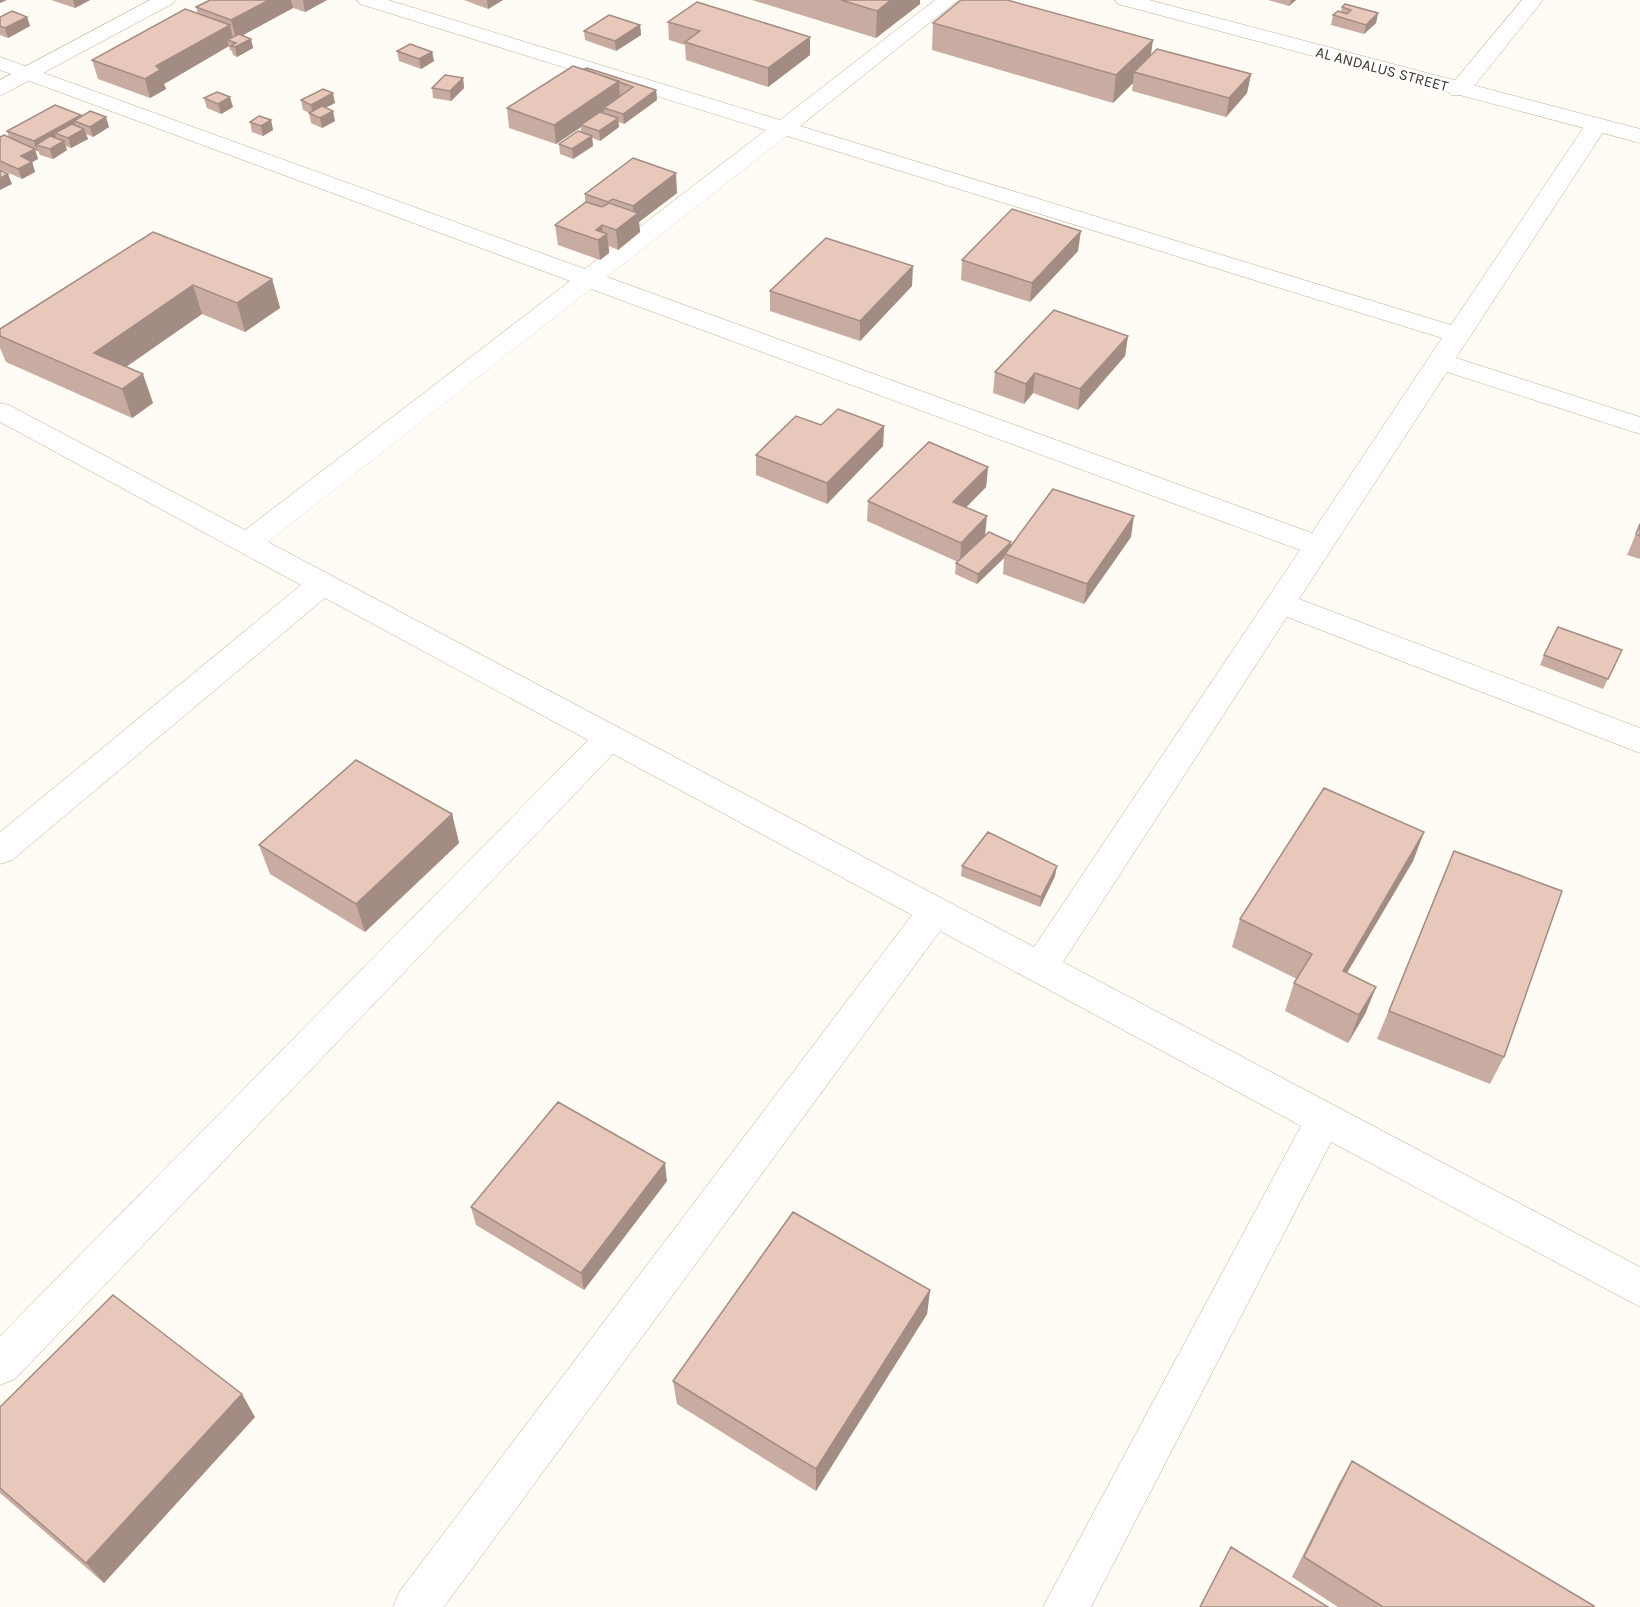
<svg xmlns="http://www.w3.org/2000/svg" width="1640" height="1607" font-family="Karla,sans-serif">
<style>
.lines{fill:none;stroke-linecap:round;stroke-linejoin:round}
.minor-casing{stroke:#c1ad95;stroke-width:1}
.tertiary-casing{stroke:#c1ad95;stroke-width:1}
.secondary-casing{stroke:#c1ad95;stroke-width:1}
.minor{fill:#fff;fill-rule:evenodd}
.tertiary{fill:#fff;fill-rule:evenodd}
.secondary{fill:#fff;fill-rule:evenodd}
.wall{fill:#c8aca1}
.shaded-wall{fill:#a28c83}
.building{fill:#e8c8bb;stroke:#a28c83;stroke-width:1.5}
.labels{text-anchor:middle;stroke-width:5;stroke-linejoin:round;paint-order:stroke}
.far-street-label{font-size:15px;fill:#3b3429;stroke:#fff}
</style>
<rect width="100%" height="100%" fill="#fffbf5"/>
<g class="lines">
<defs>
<path id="minor" d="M357,0H388L780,120L935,0H958L800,126L1451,325L1588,121H1604L1607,126L1456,358L1640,417V434L1447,372L1299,599L1640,728V753L1287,617L1063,962L1640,1267V1307L1331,1142L1091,1607H1043L1301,1126L940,931L444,1607H393L400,1591L912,915L613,754L15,1379L0,1385V1336L588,740L325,598L12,860L0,864V832L301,585L0,422V403L9,405L245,530L570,281L0,70V57L585,269L766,130L360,4ZM787,136L1442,338L1312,533L607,277ZM591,289L1300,550L1034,947L268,542Z
M1522,0H1543L1467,95H1451L1448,90L1451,85Z"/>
<path id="tertiary" d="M150,0H175L172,4L0,96V80Z"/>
<path id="secondary" d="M1115,0H1149L1640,129V143L1118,4Z"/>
</defs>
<use href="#minor" class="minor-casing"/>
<use href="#tertiary" class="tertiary-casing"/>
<use href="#secondary" class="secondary-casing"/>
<use href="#minor" class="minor"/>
<use href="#tertiary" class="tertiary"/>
<use href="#secondary" class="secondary"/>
</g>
<path class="wall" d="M51,0H90L75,8Z
M210,0H327L305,12L293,8L242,35L251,39L253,48L237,57L233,55L232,51L230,50L229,46L164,84L166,89L150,98L98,79L92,60L198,14L196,7Z
M464,0H503L488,9Z
M752,0H920V4L876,38Z
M1268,0H1296L1289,6Z
M1342,7L1378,13L1376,23L1364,34L1331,25L1333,15L1341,12Z
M0,17H27L30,26L8,38L0,35Z
M668,22L810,55L768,87L686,60L685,45L669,40Z
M933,23L1151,55L1251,74L1247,93L1226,117L1132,91L1133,83L1113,103L932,50Z
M640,25L641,35L616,51L585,40L584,31Z
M397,51L432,52L434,61L421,69L399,61Z
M584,69L656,90L657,100L624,124L618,122L619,127L600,141L592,138L593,146L573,159L560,154L559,144L581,132V127L556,144L509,128L507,108Z
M463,78L464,88L451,101L433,98L432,88Z
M204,98L233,107L221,114L207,108Z
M301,100L335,103L325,108L335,121L322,128L311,123L309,113H310L303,110Z
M82,117L109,127L93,137L86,134L88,139L71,148L65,146L67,150L53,159L40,155L38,151L35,150L38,159L32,162L35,172L22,179L0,169V137L9,138L7,131Z
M271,120L273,130L263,136L252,132L250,122Z
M677,193L639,222L640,232L618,250L609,246V253L600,260L558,245L555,225L585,202V194Z
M153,232L272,279L280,308L245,332L202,314L126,367L153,403L132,418L6,362L0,348V329Z
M1078,251L1030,302L961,280L962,260Z
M912,286L860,341L770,311V291Z
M1128,336L1125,356L1078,410L1033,393L1024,404L993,393L995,372Z
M821,425L884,426L883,446L827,504L756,475V455Z
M988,467L986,487L966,507L985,536L1011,542V545L1131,537L1084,604L1003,574L1004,558L977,584L955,574L956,563L958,562L867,521L868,501Z
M1640,524V559L1627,555Z
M1622,650L1603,689L1540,665L1544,655Z
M452,814L459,843L365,932L270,874L259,845Z
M1424,832L1413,861L1347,973L1376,987L1365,1014L1348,1043L1285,1011L1294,983L1297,979L1232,947L1240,919Z
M1454,851L1504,1057L1490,1084L1377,1039Z
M962,866L1055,876L1040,907L961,876Z
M667,1181L584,1290L476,1225L471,1207Z
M930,1290L927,1314L816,1491L677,1404L673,1381Z
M0,1407L255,1417L104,1583L0,1493Z
M1352,1461L1594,1607H1338L1292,1577L1339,1483Z"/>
<path class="shaded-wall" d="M0,0H7L0,3Z
M73,0H90L75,8Z
M269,0H291L293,8L236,39L231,20Z
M303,0H327L305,12Z
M487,0H503L488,9Z
M891,0H920V4L876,38L877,11Z
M1291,0H1296L1289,6Z
M1378,13L1376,23L1364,34L1366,25Z
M27,17L30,26L8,38L5,28Z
M230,25L234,43L227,40L229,46L164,84L166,89L150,98L145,79L156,66Z
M640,25L641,35L616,51L615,41Z
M810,37V55L768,87V68Z
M251,39L253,48L237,57L235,47Z
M1153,40L1149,68L1134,72L1133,83L1113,103L1116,75Z
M432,52L434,61L421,69L419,59Z
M1251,74L1247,93L1226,117L1229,98Z
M463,78L464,88L451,101L450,91Z
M619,81L620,100L604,108V111L583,126L581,125V127L556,144L554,125Z
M656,90L657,100L624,124L623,114Z
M333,93L335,103L313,114L311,105Z
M230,97L233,107L221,114L218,104Z
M333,111L335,121L322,128L320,118Z
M81,115L84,124L74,121L76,129L55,133L57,140L36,145L38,151H37L34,141Z
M106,117L109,127L93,137L90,127Z
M618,118L619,127L600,141L599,131Z
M271,120L273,130L263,136L261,126Z
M84,129L88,139L71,148L68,138Z
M592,136L593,146L573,159L572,149Z
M64,141L67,150L53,159L50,149Z
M35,149L38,159L32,162L35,172L22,179L18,169L21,156Z
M676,173L677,193L639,222L640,232L618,250L616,230L634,216L633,206Z
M8,174L12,184L0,190V178Z
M602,225L603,237L607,234L609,253L600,260L598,240L596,230Z
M1081,231L1078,251L1030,302L1032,283Z
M913,266L912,286L860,341V321Z
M272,279L280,308L245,332L237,303Z
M193,285L202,314L104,382L94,353Z
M1128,336L1125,356L1078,410L1080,389Z
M1035,373L1033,393L1024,404L1026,384Z
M143,374L153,403L132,418L122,389Z
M884,426L883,446L827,504V483Z
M988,467L986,487L952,522L953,502Z
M987,516L985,537L960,563L961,543Z
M1134,516L1131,537L1084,604L1087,584Z
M1011,542L1010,552L1005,554L1004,558L977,584L978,574Z
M452,814L459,843L365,932L356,904Z
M1424,832L1413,861L1332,998L1343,971Z
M1057,866L1055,876L1040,907L1041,897Z
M1376,987L1365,1014L1348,1043L1359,1015Z
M665,1163L667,1181L584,1290L581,1273Z
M930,1290L927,1314L816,1491V1469Z
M242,1394L255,1417L104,1583L86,1563Z"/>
<path class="building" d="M210,0H269L231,20L196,7Z
M841,0H891L877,11Z
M961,0H1007L1153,40L1116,75L933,23Z
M697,2L810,37L768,68L685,42L700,31L668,22Z
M1345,4L1378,13L1366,25L1333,15L1338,11L1347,14L1351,10L1342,7Z
M185,9L230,25L156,66L160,70L145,79L92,60Z
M12,11L27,17L5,28L0,26V17Z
M609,15L640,25L615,41L584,31Z
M239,34L251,39L235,47L231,46L236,43L227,40Z
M410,44L432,52L419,59L397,51Z
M1157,49L1251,74L1229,98L1134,72Z
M573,66L619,81L554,125L507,108Z
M587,68L656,90L623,114L604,108L633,87L584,69Z
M445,75L463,78L450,91L432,88Z
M323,89L333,93L311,105L301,100Z
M217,92L230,97L218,104L204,98Z
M55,105L81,115L34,141L7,131Z
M322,106L333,111L320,118L309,113Z
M90,111L106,117L90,127L74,121Z
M600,112L618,118L599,131L581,125Z
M259,116L271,120L261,126L250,122Z
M72,124L84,129L68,138L55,133Z
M578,131L592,136L572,149L559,144Z
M4,135L35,149L21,156L32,162L18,169L0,161V137Z
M50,136L64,141L50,149L36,145Z
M633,158L676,173L633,206L613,199L608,202L585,194Z
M0,170L8,174L0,178Z
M586,202L602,207L609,203L638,213L616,230L602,225L596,230L607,234L598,240L555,225Z
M1012,209L1081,231L1032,283L962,260Z
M153,232L272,279L237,303L193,285L94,353L143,374L122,389L0,336V329Z
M826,238L913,266L860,321L770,291Z
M1054,310L1128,336L1080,389L1035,373L1026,384L995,372Z
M838,409L884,426L827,483L756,455L796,416L821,425Z
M929,442L988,467L953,502L987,516L961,543L868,501Z
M1053,489L1134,516L1087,584L1005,554Z
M1640,524V536L1636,534Z
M989,532L1011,542L978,574L956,563Z
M1558,627L1622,650L1608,679L1544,655Z
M356,760L452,814L356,904L259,845Z
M1324,788L1424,832L1343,971L1376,987L1359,1015L1294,983L1312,954L1240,919Z
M988,832L1057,866L1041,897L962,866Z
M1454,851L1562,891L1504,1057L1389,1011Z
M558,1102L665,1163L581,1273L471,1207Z
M793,1212L930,1290L816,1469L673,1381Z
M113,1295L242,1394L86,1563L0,1488V1407Z
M1352,1461L1594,1606V1607H1383L1304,1557Z
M1231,1547L1328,1607H1200Z"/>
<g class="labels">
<g class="far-street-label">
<text transform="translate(1382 69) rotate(15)" y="5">AL ANDALUS STREET</text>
</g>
</g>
</svg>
